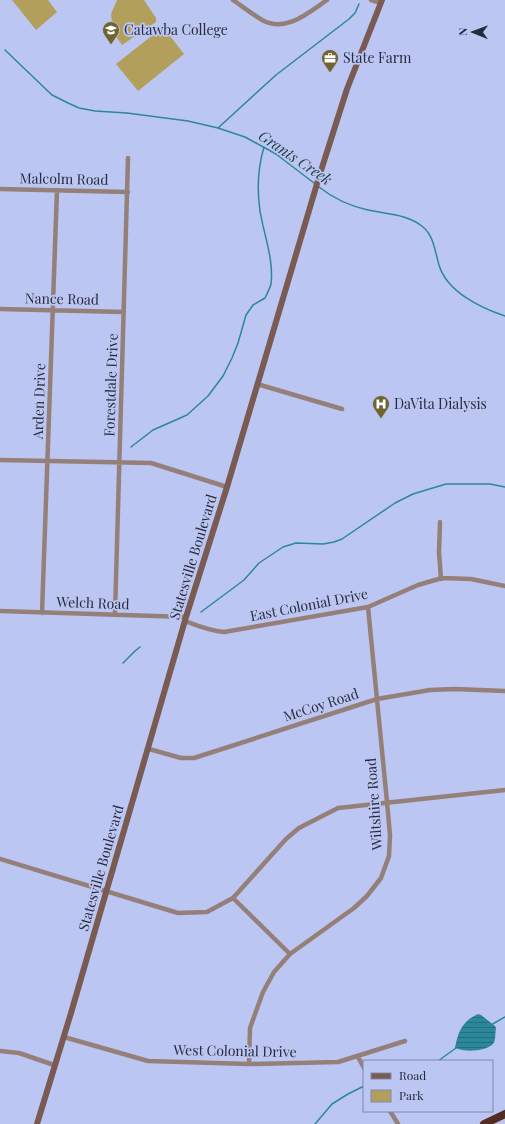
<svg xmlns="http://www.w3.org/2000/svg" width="505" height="1124" font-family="'Playfair Display',serif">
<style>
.green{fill:#b19f5b}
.water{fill:url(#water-rules)}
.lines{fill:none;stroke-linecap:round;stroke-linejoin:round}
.stream{stroke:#2b879a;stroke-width:1.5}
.street{stroke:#957f79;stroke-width:4.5}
.secondary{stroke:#7a5b53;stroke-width:6}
.highway{stroke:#552c22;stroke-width:8}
.labels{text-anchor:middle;stroke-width:3.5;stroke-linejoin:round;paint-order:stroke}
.poi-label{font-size:14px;fill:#262a3b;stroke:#bcc6f2;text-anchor:start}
.street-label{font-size:14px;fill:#262a3b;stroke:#bcc6f2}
.water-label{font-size:15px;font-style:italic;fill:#223e44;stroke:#bcc6f2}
</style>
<defs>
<pattern id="water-rules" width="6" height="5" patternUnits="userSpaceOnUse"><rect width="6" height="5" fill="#2b879a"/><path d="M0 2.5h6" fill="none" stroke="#256f7f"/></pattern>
</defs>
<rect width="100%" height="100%" fill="#bcc6f2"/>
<path class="green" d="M12,0H48L57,12L36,30Z
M117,0H144L156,18V22L122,45L113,32L111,14Z
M163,27L184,54L138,91L116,64Z"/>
<path class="water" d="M478,1014L481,1015L495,1026L496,1028C495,1032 496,1041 493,1044C484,1052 465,1052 455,1048C458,1032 462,1021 478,1014Z"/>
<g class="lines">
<path class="stream" d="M5,50L52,95L68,103L79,108L95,111L127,113L188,121L218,128L245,137L276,154L314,183
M218,128L276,75L349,19L355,13L359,4
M319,187C334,199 350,206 368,210C386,214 408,214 423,227C434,236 435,252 439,265C447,292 481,308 505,316
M131,447L153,430L187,415L208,396L223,376L232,358L238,343L246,315L253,305L265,298C267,294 270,288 271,284C274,260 264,235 260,211C257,190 258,167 264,147
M201,612L244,580L259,563L283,547L296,543L323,544L334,542L342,539L395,503L413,494L446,484H490L505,487
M123,663L135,651L140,647
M491,1025L505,1017
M438,1061L456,1048
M315,1124L332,1104L348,1094L364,1086"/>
<path class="street" d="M233,0C243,7 252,14 262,20C286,33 308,13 327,0
M371,0L381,3
M0,189L128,192
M0,309L124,312
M257,384L342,409
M0,460L151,463L227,487
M440,522L439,552L441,579
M0,611L186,617
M42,613L57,190
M115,614L128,158
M185,621C198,626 210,631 224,632L368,607L418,585L442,578L471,579L505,586
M149,749L181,758H194L377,699L430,690L455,689L505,691
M0,859L178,913L207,912L233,898L286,839L299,828L338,808L505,790
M233,898L290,954
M64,1037L148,1061L249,1064L338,1062L405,1041
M0,1051L19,1053L54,1065
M358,1057L364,1068
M249,1064L250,1028L263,992L274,972L290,954L354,908L367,896L381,878L389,856L390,835L387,802L368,607
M390,1111L398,1124"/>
<path class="secondary" d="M37,1124L71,1013L186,617L227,487L319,177L347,89L382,0"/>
<path class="highway" d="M484,1124L505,1114"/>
</g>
<defs>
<symbol id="university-pin" viewBox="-11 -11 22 30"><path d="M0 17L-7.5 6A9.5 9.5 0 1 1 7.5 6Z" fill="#716431" stroke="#bcc6f2"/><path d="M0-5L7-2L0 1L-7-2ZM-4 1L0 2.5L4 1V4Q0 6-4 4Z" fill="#fff"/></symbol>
<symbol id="office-pin" viewBox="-11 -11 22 30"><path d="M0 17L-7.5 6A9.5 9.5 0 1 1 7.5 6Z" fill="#716431" stroke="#bcc6f2"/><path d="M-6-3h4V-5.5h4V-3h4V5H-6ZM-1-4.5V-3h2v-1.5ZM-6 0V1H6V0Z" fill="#fff"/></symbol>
<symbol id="hospital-pin" viewBox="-11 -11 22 30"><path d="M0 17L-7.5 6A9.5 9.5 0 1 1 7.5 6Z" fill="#716431" stroke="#bcc6f2"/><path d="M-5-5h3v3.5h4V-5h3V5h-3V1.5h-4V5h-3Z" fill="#fff"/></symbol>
</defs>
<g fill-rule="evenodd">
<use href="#university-pin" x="101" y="20" width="20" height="27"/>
<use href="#office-pin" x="320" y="48" width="20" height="27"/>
<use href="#hospital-pin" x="371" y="394" width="20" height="27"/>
</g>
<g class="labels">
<g class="poi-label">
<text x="124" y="35">Catawba College</text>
<text x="343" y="63">State Farm</text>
<text x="394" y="409">DaVita Dialysis</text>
</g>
<g class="street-label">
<text transform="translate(64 179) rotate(1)" y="5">Malcolm Road</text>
<text transform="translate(62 299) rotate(1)" y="5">Nance Road</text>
<text transform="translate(111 385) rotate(-88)" y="5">Forestdale Drive</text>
<text transform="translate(39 401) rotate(-88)" y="5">Arden Drive</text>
<text transform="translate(193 557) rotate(-73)" y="5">Statesville Boulevard</text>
<text transform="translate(93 603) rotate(2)" y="5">Welch Road</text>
<text transform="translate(309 605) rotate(-11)" y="5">East Colonial Drive</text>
<text transform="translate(321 705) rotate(-18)" y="5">McCoy Road</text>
<text transform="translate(374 804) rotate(-94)" y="5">Wiltshire Road</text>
<text transform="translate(101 868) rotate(-74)" y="5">Statesville Boulevard</text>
<text transform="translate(235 1051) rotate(1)" y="5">West Colonial Drive</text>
</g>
<g class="water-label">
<text transform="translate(295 158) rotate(34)" y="5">Grants Creek</text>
</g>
</g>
<rect x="363" y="1060" width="130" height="52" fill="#bcc6f2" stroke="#8088a9"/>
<rect x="371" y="1073" width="20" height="6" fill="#7a5b53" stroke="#8088a9"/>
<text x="399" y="1080" font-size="12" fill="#262a3b">Road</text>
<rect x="371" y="1090" width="20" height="12" fill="#b19f5b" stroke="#8088a9"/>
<text x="399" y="1100" font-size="12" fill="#262a3b">Park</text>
<g transform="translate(473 32) rotate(271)" stroke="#bcc6f2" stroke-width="3" paint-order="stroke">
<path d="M0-3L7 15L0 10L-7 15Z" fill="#262a3b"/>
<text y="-6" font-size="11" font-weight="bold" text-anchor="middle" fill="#262a3b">N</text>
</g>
</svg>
